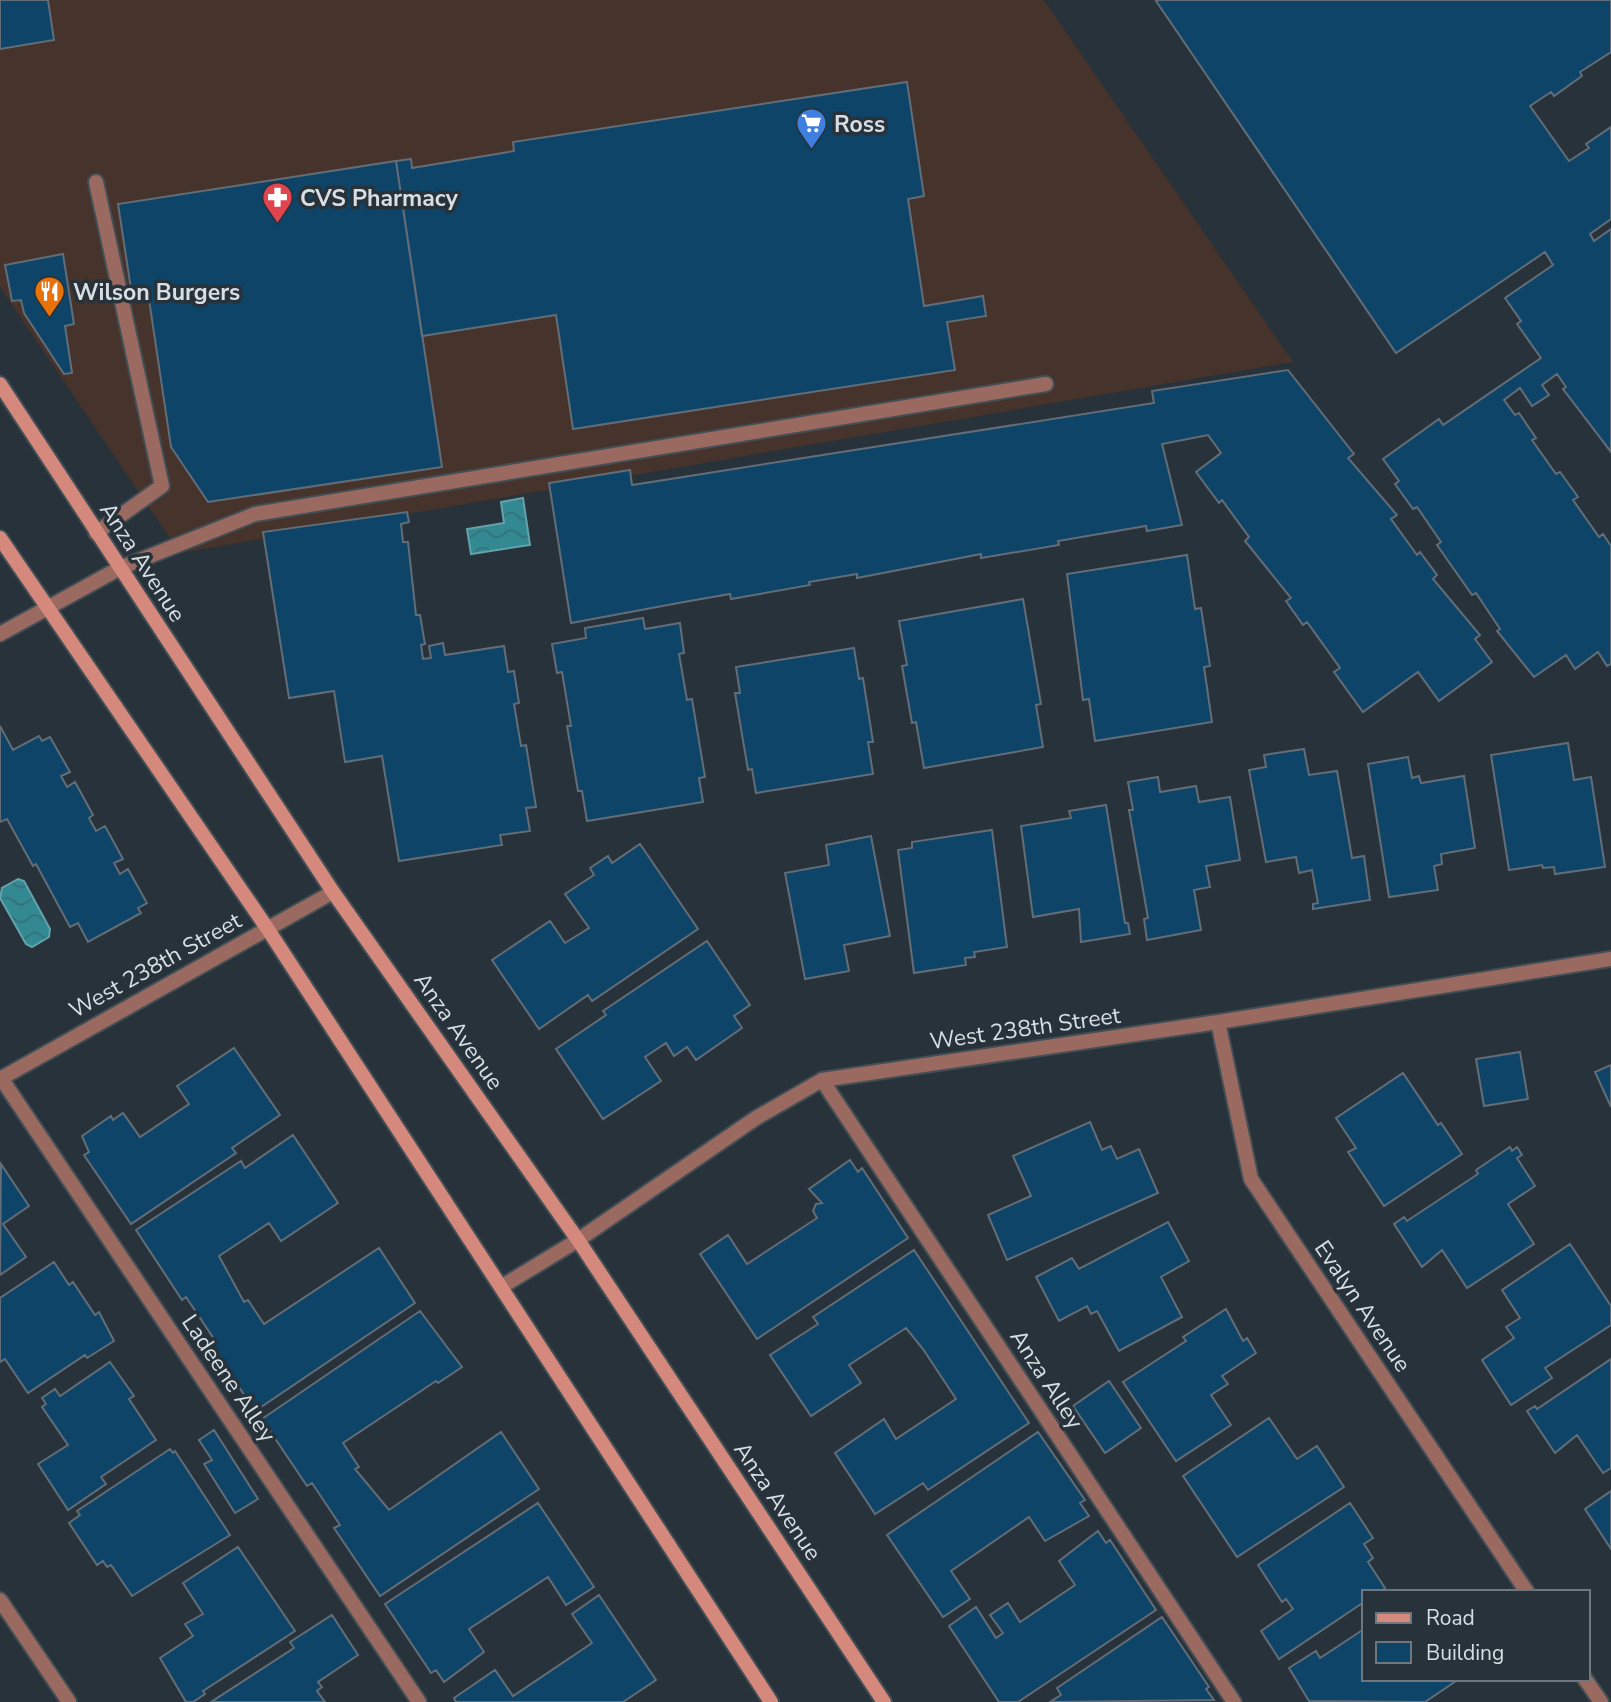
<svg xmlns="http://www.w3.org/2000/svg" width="1611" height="1702" font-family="'Nunito Sans',sans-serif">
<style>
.commercial{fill:#46332c}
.water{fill:url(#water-waves);stroke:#64a3ab;stroke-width:2}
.building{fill:#0d4468;stroke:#626d77;stroke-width:2}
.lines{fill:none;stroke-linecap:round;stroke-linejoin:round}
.service-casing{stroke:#434e55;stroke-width:18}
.minor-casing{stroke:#434e55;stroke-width:18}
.secondary-casing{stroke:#434e55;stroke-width:18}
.service{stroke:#9a6a61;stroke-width:14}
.minor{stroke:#9a6a61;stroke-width:14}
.secondary{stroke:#d5897c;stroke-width:14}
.labels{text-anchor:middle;stroke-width:7;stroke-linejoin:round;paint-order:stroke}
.poi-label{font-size:23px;font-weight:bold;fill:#d8dfe4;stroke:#27323a;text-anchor:start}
.street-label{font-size:23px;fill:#d8dfe4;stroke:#27323a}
</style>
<defs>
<pattern id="water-waves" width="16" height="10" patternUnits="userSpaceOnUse" patternTransform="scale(1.75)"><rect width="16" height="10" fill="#328992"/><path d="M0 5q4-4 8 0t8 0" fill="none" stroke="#377077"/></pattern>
</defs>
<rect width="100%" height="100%" fill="#27323a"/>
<path class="commercial" d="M0,0H1044L1293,362L180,553L0,287Z"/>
<path class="water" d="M523,498L530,545L471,554L467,529L504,523L501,502Z
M18,879L24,881L50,929L49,937L32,947L26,944L0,898L2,888Z"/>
<path class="building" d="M0,0H48L54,40L0,49Z
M1158,0H1611V52L1580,72L1582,76L1554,96L1551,92L1530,106L1569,161L1589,148L1586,144L1611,127V219L1590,234L1594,241L1611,229V452L1563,389L1566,387L1557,374L1542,385L1549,395L1532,406L1520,388L1504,400L1515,415L1519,413L1536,438L1532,440L1556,474L1560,472L1578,497L1573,500L1599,537L1603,534L1611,546V664L1607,666L1598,652L1575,669L1566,655L1534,677L1497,631L1500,629L1476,593L1472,595L1437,545L1441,542L1417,507L1413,509L1395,484L1399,481L1383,459L1439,419L1443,425L1541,358L1517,324L1521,321L1505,298L1553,265L1545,252L1396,353L1156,1Z
M907,82L924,196L908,199L924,306L983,296L986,316L947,322L955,370L573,429L556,315L422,336L396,161L411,159L412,168L514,151L513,142Z
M396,161L442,467L208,502L171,447L147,286L131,289L118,204Z
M63,254L74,324L65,326L72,373L64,374L24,313L21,300L12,301L5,265Z
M1288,370L1354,454L1348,458L1397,515L1391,519L1417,555L1420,552L1437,575L1433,579L1480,635L1475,639L1492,662L1439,701L1418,672L1363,712L1334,672L1340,668L1307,622L1303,625L1286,601L1291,598L1245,541L1249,537L1222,500L1219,503L1196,472L1221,453L1208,435L1162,444L1182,525L1147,531L1146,526L1058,541L1059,545L981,558V554L857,578V574L809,582L810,585L731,599L730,594L684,602L571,623L549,483L630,470L632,485L1154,403L1152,391Z
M407,512L409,522L401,524L403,542H408L416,615H420L425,644L421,645L423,659L431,658L429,646L443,643L445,655L504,646L508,672L514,671L519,703L514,704L521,746L526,745L536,807L526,808L530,831L500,835L502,845L399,861L382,756L345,762L334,691L289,698L263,532Z
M1187,555L1195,609L1201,608L1210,666L1204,667L1212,722L1095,741L1089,699L1083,700L1067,574Z
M1023,599L1041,704L1036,705L1043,747L924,768L916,722L912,723L902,666L907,665L899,621Z
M643,618L645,629L680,623L684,653L679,654L687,700L692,699L705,777L699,778L703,802L587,821L582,791H578L567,726H571L562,672L557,673L552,644L586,638L585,628Z
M854,648L859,679L863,678L873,742H868L873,774L756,793L752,769L748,770L735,693H740L736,667Z
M0,726L13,750L39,736L42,741L50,737L70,772L61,776L67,787L75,782L93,815L89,818L96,831L105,826L123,859L114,863L120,874L128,869L147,903L138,908L141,913L88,942L78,923L70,927L36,864L33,866L7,819L0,822Z
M1568,743L1574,780L1591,777L1605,867L1555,874L1554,867L1543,868L1542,865L1509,870L1491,755Z
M1304,749L1309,775L1337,771L1352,858L1364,856L1370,900L1313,909V904L1318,903L1312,870L1299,873L1296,857L1266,862L1249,770L1266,767L1264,755Z
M1408,757L1412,778L1419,776L1421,783L1464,776L1475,848L1441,854L1442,864L1434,866L1438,890L1389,897L1368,764Z
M1158,777L1160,792L1196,786L1199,802L1230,797L1240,860L1206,866L1210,887L1194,890L1201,930L1147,940L1144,919L1148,918L1129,810H1133L1128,782Z
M1106,805L1125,923H1128L1130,934L1081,942L1079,909L1033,917L1021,826L1071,818L1069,811Z
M992,830L1007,947L974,952L975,957L965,958L966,965L914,973L898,850L912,848V842Z
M871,836L890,936L844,945L849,971L805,979L785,873L829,865L826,845Z
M640,844L698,929L592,1001L588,995L539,1029L492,960L550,921L565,943L589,928L565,894L594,875L590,868L608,856L612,863Z
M707,941L750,1005L734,1016L742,1028L696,1060L687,1047L674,1056L666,1043L645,1057L661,1081L603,1119L556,1049L606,1015L603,1011Z
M234,1048L280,1115L232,1148L236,1153L131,1224L84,1155L89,1152L82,1136L111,1116L113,1120L123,1113L140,1137L189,1104L177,1086Z
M1520,1052L1528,1099L1484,1106L1476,1059Z
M1611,1065V1107L1595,1072Z
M1403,1073L1438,1125L1441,1123L1462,1154L1384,1206L1348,1152L1356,1148L1336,1118Z
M1090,1122L1102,1150L1111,1146L1117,1159L1139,1149L1158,1193L1007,1260L988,1215L1031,1196L1013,1156Z
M293,1135L338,1203L281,1241L269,1223L219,1256L244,1302L248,1300L264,1324L379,1248L415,1303L255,1411L209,1342L214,1339L186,1297L182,1300L136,1230L241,1161L245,1168Z
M1510,1147L1512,1151L1517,1147L1522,1155L1517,1158L1535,1186L1508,1204L1534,1244L1467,1288L1442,1250L1422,1267L1394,1224L1404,1217L1407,1221L1478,1174L1476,1170Z
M850,1160L858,1172L862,1168L908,1238L757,1339L700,1254L728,1235L747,1264L817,1218L813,1211L816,1204L822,1203L809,1189Z
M1,1164L29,1206L3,1224L26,1257L0,1275Z
M1168,1222L1189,1261L1161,1277L1182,1317L1119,1351L1097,1311L1091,1314L1087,1306L1059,1321L1036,1277L1072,1258L1079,1269Z
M1570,1244L1611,1306V1325L1545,1368L1552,1378L1511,1405L1482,1360L1514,1338L1506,1327L1520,1318L1502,1290Z
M914,1250L1029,1423L928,1490L923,1483L875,1514L835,1453L884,1419L896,1439L956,1399L923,1349L906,1328L849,1365L861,1383L811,1416L770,1355L818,1324L813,1317Z
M54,1262L69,1285L73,1282L95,1315L99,1312L114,1341L87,1358L85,1355L28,1393L5,1359L0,1362V1298Z
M1226,1309L1243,1341L1247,1338L1256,1353L1222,1376L1228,1384L1211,1395L1231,1425L1176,1461L1123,1382L1186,1341L1183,1337Z
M420,1311L462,1367L438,1383L436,1381L343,1443L359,1467L355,1469L389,1510L501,1432L539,1489L380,1596L334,1528L340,1525L312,1483L307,1486L262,1419Z
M1611,1359V1468L1603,1473L1577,1435L1555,1453L1527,1411L1535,1406L1537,1409Z
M110,1362L134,1396L129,1399L156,1440L101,1477L106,1484L68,1510L38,1464L68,1445L42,1407L46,1404L42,1398L55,1389L60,1396Z
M1109,1381L1141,1428L1105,1453L1073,1406Z
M1269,1418L1297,1459L1317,1446L1344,1487L1237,1557L1183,1476Z
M214,1430L258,1499L235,1513L204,1464L212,1460L199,1440Z
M1038,1432L1085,1500L1080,1503L1089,1516L1045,1541L1029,1517L951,1571L970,1599L943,1617L887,1535Z
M170,1449L173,1453L175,1451L230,1535L132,1596L111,1565L107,1567L103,1561L97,1565L69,1523L80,1515L77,1511Z
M1611,1491V1549L1585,1509Z
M538,1503L594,1587L566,1605L548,1577L469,1629L484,1652L444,1682L436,1670L431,1673L385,1604Z
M1350,1503L1373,1538L1364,1544L1373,1558L1368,1562L1385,1588L1380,1592H1364V1602L1279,1659L1261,1631L1293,1609L1286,1599L1282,1602L1258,1565Z
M1098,1531L1106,1543L1110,1540L1156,1610L1018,1702H999L949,1626L976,1607L996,1638L1003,1633L990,1615L1008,1603L1020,1622L1075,1585L1059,1561Z
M238,1547L295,1631L203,1691L205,1694L193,1702H186L160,1658L193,1636L185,1624L203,1614L183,1583Z
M599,1595L656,1680L623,1702H456L454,1698L495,1670L513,1696L592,1643L572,1614Z
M332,1615L358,1655L318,1682L322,1687L317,1691L325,1702H211L294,1648L290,1642Z
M1162,1617L1209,1687L1206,1689L1214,1700L1050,1702L1061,1695L1057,1688Z
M1364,1629V1679H1459L1425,1702L1309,1701L1289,1668L1316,1651L1320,1658Z"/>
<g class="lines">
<defs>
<path id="service" d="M96,533L162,486L96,182
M120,568L255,514L1046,384
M1,1078L419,1702
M822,1080L1234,1702"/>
<path id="minor" d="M0,634L120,568
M1218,1022L1251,1179L1527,1592
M0,1079L333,892
M501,1287L578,1240L756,1118L822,1080L1218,1022L1611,959
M0,1600L69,1702
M1585,1679L1601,1702"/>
<path id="secondary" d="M0,384L333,892L578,1240L884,1702
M0,538L267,928L771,1702"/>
</defs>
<use href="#service" class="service-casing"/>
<use href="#minor" class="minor-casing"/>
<use href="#secondary" class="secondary-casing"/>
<use href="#service" class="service"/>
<use href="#minor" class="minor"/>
<use href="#secondary" class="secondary"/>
</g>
<defs>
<symbol id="supermarket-pin" viewBox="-11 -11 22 30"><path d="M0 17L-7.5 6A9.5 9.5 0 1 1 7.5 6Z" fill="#3f7fe0" stroke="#27323a"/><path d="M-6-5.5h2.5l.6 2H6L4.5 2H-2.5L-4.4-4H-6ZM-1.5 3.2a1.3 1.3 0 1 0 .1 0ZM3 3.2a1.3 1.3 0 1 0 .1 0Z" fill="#fff"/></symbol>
<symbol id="pharmacy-pin" viewBox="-11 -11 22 30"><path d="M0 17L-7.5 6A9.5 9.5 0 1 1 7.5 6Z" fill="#e0444e" stroke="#27323a"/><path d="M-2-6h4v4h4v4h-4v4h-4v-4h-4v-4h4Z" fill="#fff"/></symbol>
<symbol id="restaurant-pin" viewBox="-11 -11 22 30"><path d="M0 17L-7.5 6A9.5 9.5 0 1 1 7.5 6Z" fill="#e8710a" stroke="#27323a"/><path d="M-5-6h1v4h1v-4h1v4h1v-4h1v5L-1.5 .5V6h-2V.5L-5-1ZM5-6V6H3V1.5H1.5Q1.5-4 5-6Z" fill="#fff"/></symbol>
</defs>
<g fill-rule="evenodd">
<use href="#supermarket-pin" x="794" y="106" width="35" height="47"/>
<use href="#pharmacy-pin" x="260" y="180" width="35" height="47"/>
<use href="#restaurant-pin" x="32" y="274" width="35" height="47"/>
</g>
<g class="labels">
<g class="poi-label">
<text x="834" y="132">Ross</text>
<text x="300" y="206">CVS Pharmacy</text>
<text x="73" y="300">Wilson Burgers</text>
</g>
<g class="street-label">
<text transform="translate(143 562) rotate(57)" y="8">Anza Avenue</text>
<text transform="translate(155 965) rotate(-29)" y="8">West 238th Street</text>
<text transform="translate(1025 1028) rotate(-8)" y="8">West 238th Street</text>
<text transform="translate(459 1031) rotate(55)" y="8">Anza Avenue</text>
<text transform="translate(1363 1306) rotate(56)" y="8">Evalyn Avenue</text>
<text transform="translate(229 1378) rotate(56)" y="8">Ladeene Alley</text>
<text transform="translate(1047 1379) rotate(57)" y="8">Anza Alley</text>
<text transform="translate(778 1501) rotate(56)" y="8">Anza Avenue</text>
</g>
</g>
<rect x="1362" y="1590" width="228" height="91" fill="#27323a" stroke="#6e777e" stroke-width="2"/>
<rect x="1376" y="1613" width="35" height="10" fill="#d5897c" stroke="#6e777e" stroke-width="2"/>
<text x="1426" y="1625" font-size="21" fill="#d8dfe4">Road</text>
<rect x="1376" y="1642" width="35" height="21" fill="#0d4468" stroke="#6e777e" stroke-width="2"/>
<text x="1426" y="1660" font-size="21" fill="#d8dfe4">Building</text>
</svg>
